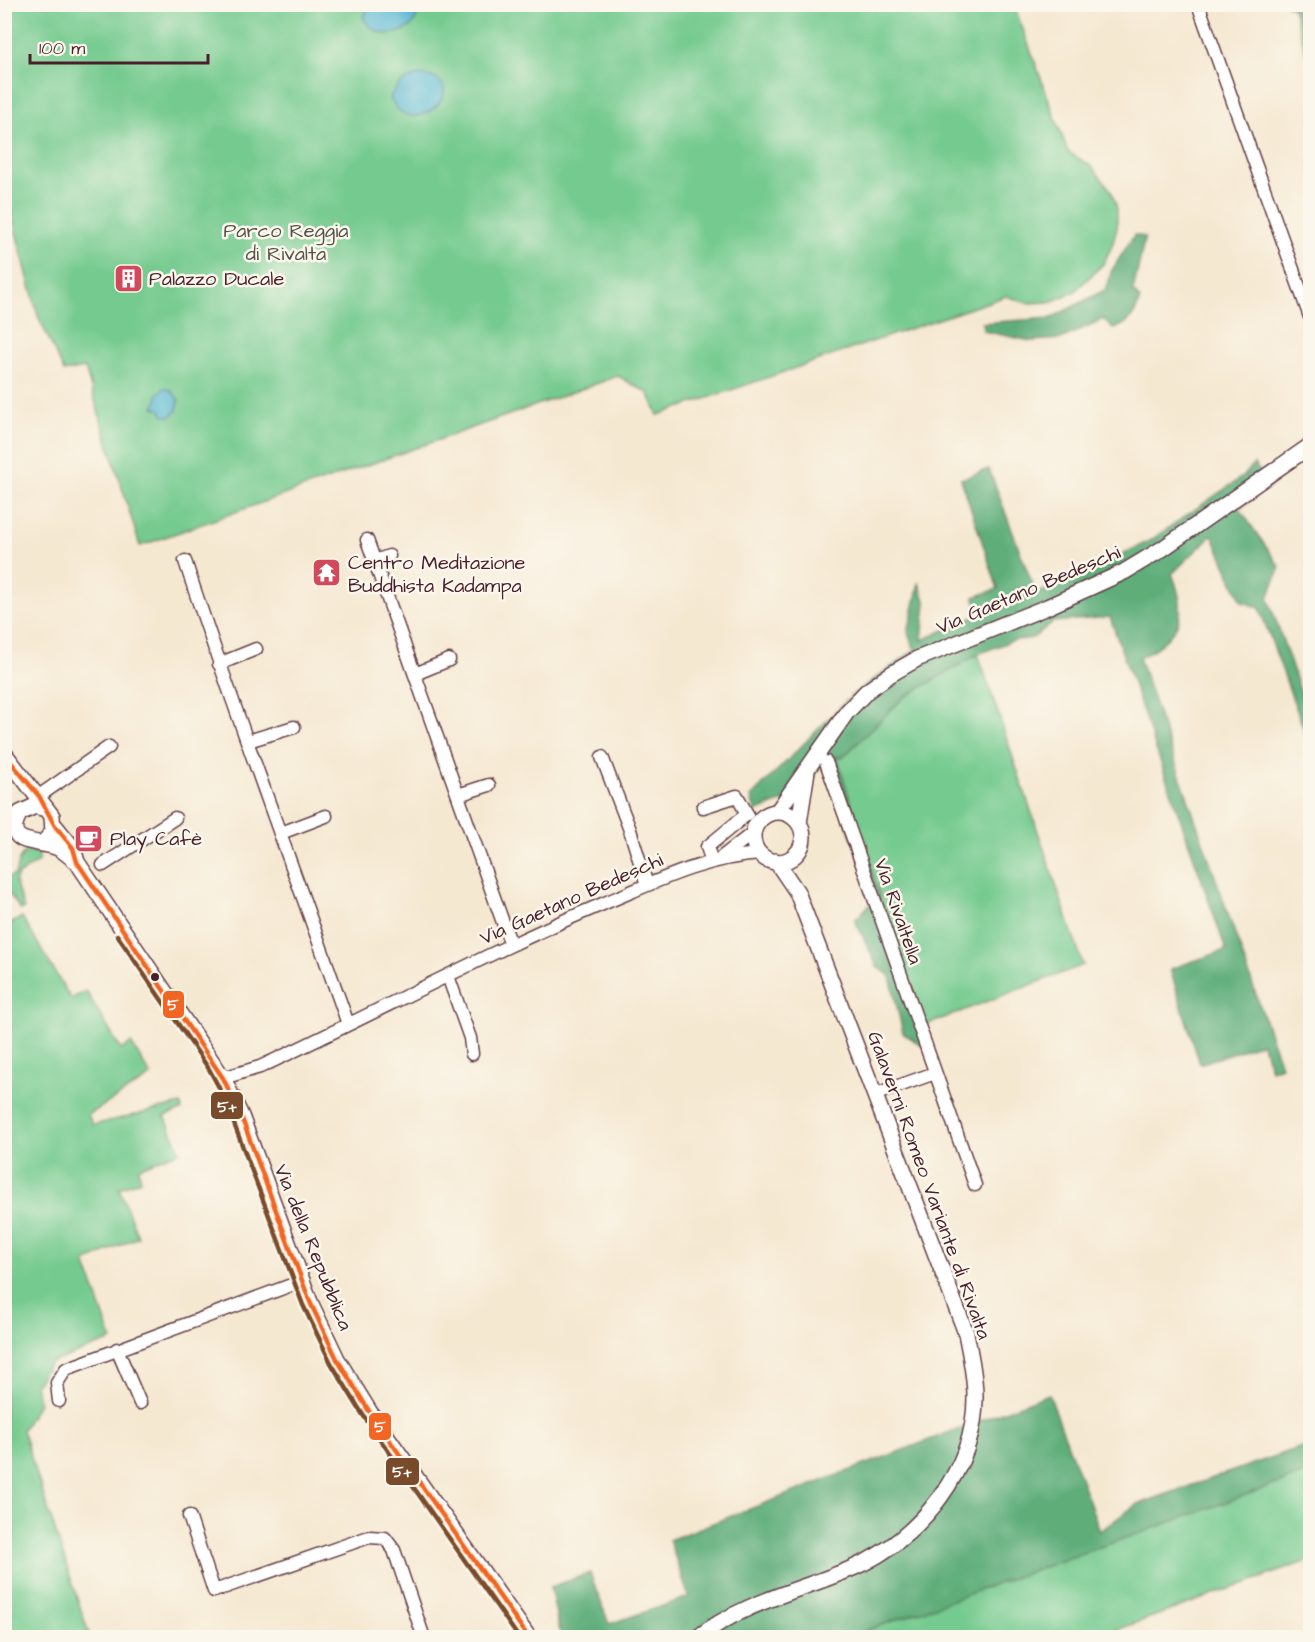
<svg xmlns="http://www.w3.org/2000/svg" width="1315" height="1642" font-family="'Architects Daughter',sans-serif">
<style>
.green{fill:#74ca8f;stroke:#5f745d;stroke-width:1.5}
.forest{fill:#5fae7a;stroke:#546652;stroke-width:1.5}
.water{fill:#54b7d3;stroke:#4f6b7f;stroke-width:1.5}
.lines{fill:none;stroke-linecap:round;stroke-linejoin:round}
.minor-casing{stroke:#643d44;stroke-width:15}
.major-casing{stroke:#643d44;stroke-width:18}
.minor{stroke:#fff;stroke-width:12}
.major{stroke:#fff;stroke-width:15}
.bus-1-casing{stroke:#fbf7ec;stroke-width:9}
.bus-2-casing{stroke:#fbf7ec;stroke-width:9}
.bus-1{stroke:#f26522;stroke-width:4.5}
.bus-2{stroke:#7a4b2a;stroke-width:4.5}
.bus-dot{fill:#4a1f2b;stroke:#fbf7ec;stroke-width:2}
.labels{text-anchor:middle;stroke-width:5;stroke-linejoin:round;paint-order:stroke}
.park-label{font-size:20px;fill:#575249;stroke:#fbf7ec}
.poi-label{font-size:20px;fill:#4a1f2b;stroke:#fbf7ec;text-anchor:start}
.street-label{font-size:20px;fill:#4a1f2b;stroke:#fbf7ec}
.line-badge{stroke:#fbf7ec;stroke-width:2}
.badge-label{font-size:16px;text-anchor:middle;font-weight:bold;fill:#fff}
</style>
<rect width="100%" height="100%" fill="#fbf7ec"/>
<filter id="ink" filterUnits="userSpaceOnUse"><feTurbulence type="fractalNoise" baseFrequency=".0167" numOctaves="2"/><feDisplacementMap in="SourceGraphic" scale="12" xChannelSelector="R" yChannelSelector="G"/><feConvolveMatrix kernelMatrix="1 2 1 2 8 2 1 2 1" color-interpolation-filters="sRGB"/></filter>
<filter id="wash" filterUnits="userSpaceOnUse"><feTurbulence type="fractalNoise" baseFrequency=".008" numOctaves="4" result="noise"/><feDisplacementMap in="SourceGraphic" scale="24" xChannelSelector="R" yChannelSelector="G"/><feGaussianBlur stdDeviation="1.35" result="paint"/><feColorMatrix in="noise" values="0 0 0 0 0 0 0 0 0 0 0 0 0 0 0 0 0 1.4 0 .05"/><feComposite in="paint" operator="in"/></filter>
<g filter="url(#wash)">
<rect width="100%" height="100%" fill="#f5e8d1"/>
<path class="green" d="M4,5H1014L1068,152L1091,166L1111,190L1117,208V228L1112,246L1103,264L1074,292L1050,302L1027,303L1006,296L658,415L648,393L618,376L140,546L85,368L64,372L38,316L5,190Z
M978,654L1083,965L920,1027L836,755L842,758L903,698Z
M33,851L39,854V861L19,874L15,882L24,909L21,910L7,891V878L15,875L19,860L24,853Z
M22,917L71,999L86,991L121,1050L131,1043L151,1076L88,1115L93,1125L181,1104L182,1110L165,1116L180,1151L138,1168L141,1180L119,1188L138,1237L85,1262L112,1340L50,1363L35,1385L39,1403L22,1430L90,1637H5L4,928Z
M1310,1472V1560L1097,1637H848Z"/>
<path class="forest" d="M1286,5H1310V66L1293,8Z
M1134,235L1145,237L1133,291L1140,299C1135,315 1130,324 1113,329L1103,319L1061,339L1031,341L983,331L982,323L1051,318L1105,290L1112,270Z
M1254,464L1271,486L1239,508L1280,567L1268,598L1310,719V746L1259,607L1242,602L1212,535L1172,574C1190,617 1179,637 1139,658L1281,1066L1271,1070L1262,1043L1200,1064L1170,969L1226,950L1110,617L1053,622L1033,638L1011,641L978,654L903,698L842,758L836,756L926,1048L903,1033L890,976L877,966L855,920L874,900L825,762L793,797L755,812L751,797L853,694L915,650L908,633L919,583L926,603L922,640L981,614L974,597L998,589L961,479L989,469L1036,594L1148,542L1245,475Z
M1049,1394L1100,1531L1136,1505L1310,1444V1472L848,1637H561L550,1587L590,1573L609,1624L689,1597L669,1540Z"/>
<path class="water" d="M370,5H415C428,29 378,49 363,17Z
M419,75C480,78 413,148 390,98C397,84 405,80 419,75Z
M164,388L171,390L179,400L177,411L170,417L163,415L161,410L154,407L158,399L157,395Z"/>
</g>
<g filter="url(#ink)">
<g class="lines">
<defs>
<path id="minor" d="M1198,4L1310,317
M367,540L511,945
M185,561C236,716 294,870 348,1024
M375,561L389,556
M219,664L256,649
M415,674L449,660
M248,741L294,727
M602,757L630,830L647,885
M826,762L975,1185
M458,795L489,785
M39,796L109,747
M703,807L737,796L747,814L707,847L712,862
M281,833L326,816
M722,857L754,832
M103,865L175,818
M448,976L470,1038L472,1054
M223,1078L260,1067C376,1013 488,952 605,903C655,882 706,857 761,854
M876,1094L935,1073
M117,1349L140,1403
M59,1401L57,1383L66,1369L302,1281
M189,1516L214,1591L369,1537L385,1538L394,1550L424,1638"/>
<path id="major" d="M4,753L52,816L53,832L42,844
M46,809L35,806L20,813C0,847 42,840 58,848C65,851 71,858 77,862L223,1078L241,1116L310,1302L337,1359L369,1411L529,1638
M777,812L847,712L867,691L891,674L917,659L1047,607L1124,572L1162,549L1310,446
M753 837a25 25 0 1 1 50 0a25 25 0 1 1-50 0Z
M799,823L807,771
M55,826L73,848L77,862
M697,1638C743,1602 803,1590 855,1567C919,1539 976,1469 975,1396C975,1375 970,1354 966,1333L797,892L776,861"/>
</defs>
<use href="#minor" class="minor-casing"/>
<use href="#major" class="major-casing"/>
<use href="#minor" class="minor"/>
<use href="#major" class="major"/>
<defs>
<path id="bus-1" d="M4,754L39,796L55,826L73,848L77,862L223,1078L241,1116L310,1302L337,1359L369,1411L529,1638"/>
<path id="bus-2" d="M117,935L209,1069L223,1095L303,1305L331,1363L363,1415L519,1638"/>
</defs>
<use href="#bus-1" class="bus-1-casing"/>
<use href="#bus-2" class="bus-2-casing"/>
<use href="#bus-1" class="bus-1"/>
<use href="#bus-2" class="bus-2"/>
</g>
</g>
<defs>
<symbol id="building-square" viewBox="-11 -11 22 22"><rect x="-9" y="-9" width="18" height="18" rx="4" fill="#d1495b" stroke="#fbf7ec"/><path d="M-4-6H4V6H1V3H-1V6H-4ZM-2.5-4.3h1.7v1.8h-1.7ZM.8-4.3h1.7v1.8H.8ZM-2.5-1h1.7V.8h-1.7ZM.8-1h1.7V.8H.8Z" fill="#fff"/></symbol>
<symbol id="temple-square" viewBox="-11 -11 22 22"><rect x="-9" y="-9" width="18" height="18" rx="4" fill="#d1495b" stroke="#fbf7ec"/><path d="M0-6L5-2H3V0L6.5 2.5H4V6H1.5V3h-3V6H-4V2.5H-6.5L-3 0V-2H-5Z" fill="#fff"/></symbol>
<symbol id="cafe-square" viewBox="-11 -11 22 22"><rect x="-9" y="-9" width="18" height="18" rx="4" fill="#d1495b" stroke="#fbf7ec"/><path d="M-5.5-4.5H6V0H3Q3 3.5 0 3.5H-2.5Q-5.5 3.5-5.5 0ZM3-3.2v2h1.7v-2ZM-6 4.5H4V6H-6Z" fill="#fff"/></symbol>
</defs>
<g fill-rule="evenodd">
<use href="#building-square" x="112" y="262" width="33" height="33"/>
<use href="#temple-square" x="310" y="556" width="33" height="33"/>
<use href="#cafe-square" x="72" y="822" width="33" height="33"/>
</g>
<circle class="bus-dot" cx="155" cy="977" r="5"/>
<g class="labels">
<g class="park-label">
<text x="286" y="237">Parco Reggia<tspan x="286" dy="23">di Rivalta</tspan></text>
</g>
<g class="poi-label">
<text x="149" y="285">Palazzo Ducale</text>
<text x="348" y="569">Centro Meditazione<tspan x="348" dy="23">Buddhista Kadampa</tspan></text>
<text x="110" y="845">Play Cafè</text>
</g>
<g class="street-label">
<text transform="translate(1028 589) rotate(-23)" y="7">Via Gaetano Bedeschi</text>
<text transform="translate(571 898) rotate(-24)" y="7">Via Gaetano Bedeschi</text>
<text transform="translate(899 911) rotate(71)" y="7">Via Rivaltella</text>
<text transform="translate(930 1185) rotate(70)" y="7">Galaverni Romeo Variante di Rivalta</text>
<text transform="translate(314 1247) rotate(68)" y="7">Via della Repubblica</text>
</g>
</g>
<g class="line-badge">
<rect x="162" y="990" width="23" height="29" rx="6" fill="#f26522"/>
<rect x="210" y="1091" width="34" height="29" rx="6" fill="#7a4b2a"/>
<rect x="368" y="1412" width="24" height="29" rx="6" fill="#f26522"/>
<rect x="385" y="1457" width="35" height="29" rx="6" fill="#7a4b2a"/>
</g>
<g class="badge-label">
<text x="173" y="1010">5</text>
<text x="227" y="1112">5+</text>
<text x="380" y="1432">5</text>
<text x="402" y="1477">5+</text>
</g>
<rect width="1315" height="1642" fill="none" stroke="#fbf7ec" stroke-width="24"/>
<path d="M30 54v9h178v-9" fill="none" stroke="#4a1f2b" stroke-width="3"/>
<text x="39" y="54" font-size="18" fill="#4a1f2b" stroke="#fbf7ec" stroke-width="4.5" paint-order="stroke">100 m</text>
</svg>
